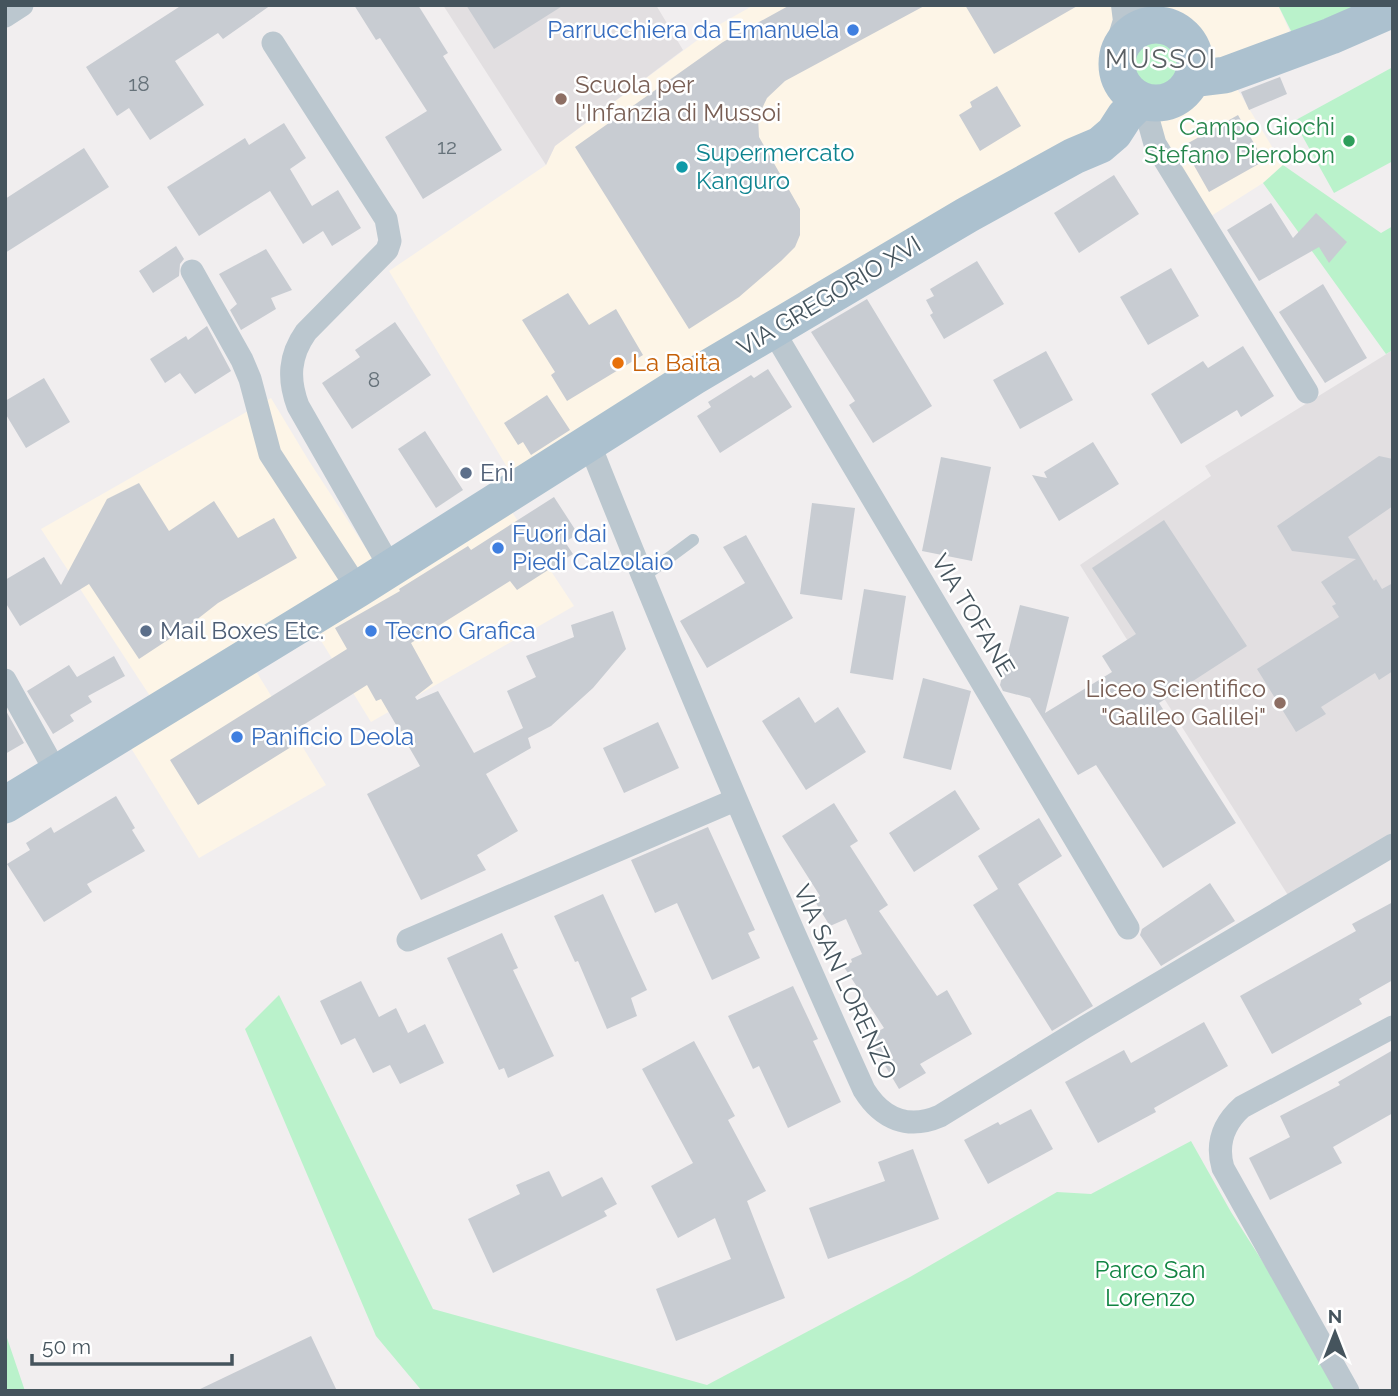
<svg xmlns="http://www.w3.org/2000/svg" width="1398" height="1396" font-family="Raleway,sans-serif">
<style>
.commercial{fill:#fdf5e7}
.education{fill:#e2dfe1}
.green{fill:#baf2cb}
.building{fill:#c8ccd2}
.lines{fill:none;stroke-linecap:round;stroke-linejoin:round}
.service{stroke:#bbc7cf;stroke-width:12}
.minor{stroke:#bbc7cf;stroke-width:23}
.tertiary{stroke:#bbc7cf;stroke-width:30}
.primary{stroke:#acc1cf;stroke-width:37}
.shop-dot{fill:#3f7fe0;stroke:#fff;stroke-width:2.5}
.education-dot{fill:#8d6e63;stroke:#fff;stroke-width:2.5}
.leisure-dot{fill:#2e9e5b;stroke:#fff;stroke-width:2.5}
.culture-dot{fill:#0f9aa8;stroke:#fff;stroke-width:2.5}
.food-dot{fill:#e8710a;stroke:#fff;stroke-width:2.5}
.service-dot{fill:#5c6f8a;stroke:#fff;stroke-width:2.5}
.labels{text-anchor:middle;stroke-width:5;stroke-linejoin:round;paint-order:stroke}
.number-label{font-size:21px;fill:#66727a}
.shop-label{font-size:24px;fill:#366cbe;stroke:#fff;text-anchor:start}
.education-label{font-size:24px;fill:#785e54;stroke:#fff;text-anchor:start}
.leisure-label{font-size:24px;fill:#27864d;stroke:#fff;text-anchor:end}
.culture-label{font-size:24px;fill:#0d838f;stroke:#fff;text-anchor:start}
.street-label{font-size:24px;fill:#45545d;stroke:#fff}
.food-label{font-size:24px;fill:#c56008;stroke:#fff;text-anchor:start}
.service-label{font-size:24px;fill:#4e5e75;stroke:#fff;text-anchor:start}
.park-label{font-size:24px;fill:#118442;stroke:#fff}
.neighbourhood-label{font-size:26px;letter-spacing:2px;fill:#5b6064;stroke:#fff}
</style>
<rect width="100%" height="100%" fill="#f1eeef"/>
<path class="commercial" d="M754,5H1278L1298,50L1230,77L1283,165L1263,183L1197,225L1137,121L522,492L389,271L546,165L555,146L715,27Z
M271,398L309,461L386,579L506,503L574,606L371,722L312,626L251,663L326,785L199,858L126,740L163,716L41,529Z"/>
<path class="education" d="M443,5H656L683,50L555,146L546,165Z
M1393,350V841L1291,900L1080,565L1211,476L1205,466Z"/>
<path class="green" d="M1278,5H1358L1292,33Z
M1133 63a23 23 0 1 1 46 0a23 23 0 1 1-46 0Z
M1393,67V161L1334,193L1294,121Z
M1283,165L1381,233L1393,226V350L1386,354L1263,183Z
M279,995L433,1309L707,1385L910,1277L1057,1192L1091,1194L1191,1141L1231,1212L1345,1391H422L376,1336L245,1029Z
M5,1332L25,1391H5Z"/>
<path class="building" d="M182,5H271L223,39L218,33L175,61L204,105L150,140L129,108L117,116L86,67Z
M354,5H418L448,53L443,56L502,150L423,199L385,137L427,111L380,38L376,40Z
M466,5H564L494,49Z
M790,5H926L785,81L767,98L758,117L759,137L800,209V235L795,247L781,261L739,297L689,329L575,147L723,42Z
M965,5H1079L994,54Z
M1280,77L1287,94L1249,110L1241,92Z
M997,86L1021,126L980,151L959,115L972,107L970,102Z
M1238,115L1264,161L1209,192L1183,146Z
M284,123L306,158L290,169L312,206L338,190L361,228L332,246L323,231L303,244L270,191L199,236L167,187L245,138L249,145Z
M84,148L109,187L5,253V199Z
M1114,175L1139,214L1079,253L1054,213Z
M1271,203L1293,238L1316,213L1347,242L1329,263L1319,247L1259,281L1227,230Z
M176,246L184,259L180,264L179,276L153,293L139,271Z
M266,249L292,290L271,298L276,309L241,330L230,310L237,304L219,274Z
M977,261L1004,304L944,339L930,315L933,313L926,300L934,296L930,289Z
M1171,268L1199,316L1148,345L1120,297Z
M1323,284L1367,358L1325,383L1279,312Z
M568,293L589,325L616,309L643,355L567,401L551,375L555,372L522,320Z
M867,299L932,406L873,443L849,405L855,401L811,332Z
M395,322L431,375L352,429L322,383L360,357L355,350Z
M207,326L231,371L195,394L180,373L165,383L150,359L186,336L188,340Z
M1243,346L1274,396L1241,417L1237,410L1181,444L1151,394L1203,361L1208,368Z
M1046,351L1073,400L1020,429L993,380Z
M768,369L792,407L720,453L697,416L711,407L708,402L751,375L754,378Z
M44,378L70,422L26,448L5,413V401Z
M547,395L570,430L531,455L523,442L518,445L504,423Z
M425,431L463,490L436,508L398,449Z
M1093,442L1119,484L1059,521L1032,475L1047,478L1044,472Z
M1379,456L1393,459V506L1348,537L1374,581L1376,579L1382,589L1393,583V671L1379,680L1375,673L1321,707L1326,714L1296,732L1257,669L1339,617L1332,606L1336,604L1321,582L1356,559L1292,551L1277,526Z
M941,457L991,467L972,561L922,551Z
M139,483L169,531L214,501L238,538L274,518L297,558L218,603L186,628L139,659L89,584L20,626L5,602V580L44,557L61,585L107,499Z
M554,497L578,534L565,542L573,554L517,590L510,581L411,643L433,683L415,697L417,700L438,691L474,753L523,728L507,691L536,677L526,656L574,637L571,625L613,611L626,649L593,688L551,726L528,738L531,748L486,774L518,831L477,855L486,870L421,900L367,794L420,766L381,699L376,701L367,685L284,737L291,747L198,805L170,760L347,649L335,628L400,591L399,589L468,546L471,550Z
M812,503L855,508L842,600L800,594Z
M1164,520L1247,646L1159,703L1236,823L1163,868L1096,765L1078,775L1030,698L1003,691L1000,685L1020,605L1069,617L1045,713L1112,672L1102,656L1136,634L1092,568Z
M746,535L793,618L707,668L680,621L745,583L723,547Z
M864,589L906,596L893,680L850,673Z
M114,656L125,676L88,696L92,702L70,715L74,721L53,734L27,691L69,665L77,677Z
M923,678L971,691L951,770L903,758Z
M799,697L815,723L838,707L866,752L806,790L762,721Z
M5,709L24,743L5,754Z
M658,722L679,768L624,793L603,748Z
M955,790L980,829L914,872L889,833Z
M116,796L135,828L132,830L145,851L87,884L92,892L44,922L7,864L30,850L26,843L51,827L54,833Z
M834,803L858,841L850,846L888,905L879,911L937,996L947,990L972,1034L920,1064L926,1073L899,1089L868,1037L884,1028L844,967L852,962L851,959L862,954L846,919L830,926L814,900L820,896L782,836Z
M1039,818L1062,856L1018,884L1093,1006L1052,1031L973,905L998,889L978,856Z
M708,827L755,930L748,933L760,958L712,980L677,903L655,913L631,860Z
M1210,883L1235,921L1161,966L1140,935L1142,929Z
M603,894L647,990L631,998L637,1016L607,1029L578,961L575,962L554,916Z
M1393,902V980L1359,999L1362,1004L1272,1054L1240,996L1356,931L1352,924Z
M502,933L518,968L513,970L554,1056L508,1078L504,1068L499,1070L447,958Z
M361,981L379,1017L396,1008L408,1033L425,1024L444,1063L400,1084L390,1065L373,1073L355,1038L341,1045L320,1001Z
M793,986L818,1039L813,1041L841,1102L788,1128L759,1066L753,1069L728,1016Z
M1204,1022L1228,1066L1154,1108L1156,1112L1098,1143L1065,1082L1124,1050L1131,1063Z
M694,1041L735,1116L728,1120L766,1191L747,1201L785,1298L676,1341L656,1289L731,1259L715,1218L678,1238L651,1186L693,1163L642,1069Z
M1393,1050V1113L1333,1147L1342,1163L1270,1200L1249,1158L1290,1137L1280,1116L1340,1085L1338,1082Z
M1031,1109L1053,1149L988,1184L964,1140L998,1122L1000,1125Z
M913,1149L939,1219L828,1259L809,1208L885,1181L878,1162Z
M549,1171L562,1197L602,1177L617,1204L604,1211L607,1216L493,1273L468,1219L520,1194L516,1185Z
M311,1336L337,1391H196Z"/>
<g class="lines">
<path class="service" d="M643,577L693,540"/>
<path class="minor" d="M5,16L22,5
M273,43L386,219L390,241L387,250L306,332C289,356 288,379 298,406L390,567
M1143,101L1155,144L1307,392
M192,271L242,360L250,379L270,454L358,589
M772,329L1128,928
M589,443C676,661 767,876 864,1090C882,1119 908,1130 940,1116L1085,1027L1393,845
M5,680L57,774
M408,940L735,800
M1348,1391L1223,1168C1216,1144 1223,1124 1242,1107L1393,1027"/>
<path class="tertiary" d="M1127,6L1143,20L1159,25
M1119,50L1128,21L1126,5"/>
<path class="primary" d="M1117 64a39 39 0 1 1 78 0a39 39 0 1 1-78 0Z
M1192,79L1225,75L1331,36L1393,9
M5,805L358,589L693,377L967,215L1074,156L1100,145L1114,133L1125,116L1141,100"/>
</g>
<g class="shop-dot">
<circle cx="853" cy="30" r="7"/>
<circle cx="498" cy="548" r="7"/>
<circle cx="371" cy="631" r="7"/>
<circle cx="237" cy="737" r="7"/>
</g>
<g class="education-dot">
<circle cx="561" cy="99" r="7"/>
<circle cx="1280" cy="703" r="7"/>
</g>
<circle class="leisure-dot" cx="1349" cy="141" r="7"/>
<circle class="culture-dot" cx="682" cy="167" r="7"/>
<circle class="food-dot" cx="618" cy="363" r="7"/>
<g class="service-dot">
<circle cx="466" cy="473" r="7"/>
<circle cx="146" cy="631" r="7"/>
</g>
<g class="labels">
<g class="number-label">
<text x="139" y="91">18</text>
<text x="447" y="154">12</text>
<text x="374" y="387">8</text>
</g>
<g class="shop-label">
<text x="839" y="38" text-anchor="end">Parrucchiera da Emanuela</text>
<text x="512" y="542">Fuori dai<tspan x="512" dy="28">Piedi Calzolaio</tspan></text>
<text x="385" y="639">Tecno Grafica</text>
<text x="251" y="745">Panificio Deola</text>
</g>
<g class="education-label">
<text x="575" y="93">Scuola per<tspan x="575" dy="28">l'Infanzia di Mussoi</tspan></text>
<text x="1266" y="697" text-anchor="end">Liceo Scientifico<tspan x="1266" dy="28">"Galileo Galilei"</tspan></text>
</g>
<g class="leisure-label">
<text x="1335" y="135">Campo Giochi<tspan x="1335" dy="28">Stefano Pierobon</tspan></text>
</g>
<g class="culture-label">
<text x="696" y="161">Supermercato<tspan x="696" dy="28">Kanguro</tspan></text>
</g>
<g class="street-label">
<text transform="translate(829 296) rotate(-31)" y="8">VIA GREGORIO XVI</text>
<text transform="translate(973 615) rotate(59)" y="8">VIA TOFANE</text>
<text transform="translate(845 982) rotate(65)" y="8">VIA SAN LORENZO</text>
</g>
<g class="food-label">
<text x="632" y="371">La Baita</text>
</g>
<g class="service-label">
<text x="480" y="481">Eni</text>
<text x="160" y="639">Mail Boxes Etc.</text>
</g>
<g class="park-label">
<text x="1150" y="1278">Parco San<tspan x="1150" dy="28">Lorenzo</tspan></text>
</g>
<g class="neighbourhood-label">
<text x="1161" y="68">MUSSOI</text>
</g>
</g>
<rect width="1398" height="1396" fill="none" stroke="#45545d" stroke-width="14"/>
<g transform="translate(1335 1333)" stroke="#ffffff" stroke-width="5" paint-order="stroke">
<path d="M0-5L12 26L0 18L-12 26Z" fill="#45545d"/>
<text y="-10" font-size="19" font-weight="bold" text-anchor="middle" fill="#45545d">N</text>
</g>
<path d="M32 1354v10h200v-10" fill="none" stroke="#45545d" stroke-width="3.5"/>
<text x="42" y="1354" font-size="21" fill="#45545d" stroke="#ffffff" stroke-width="5" paint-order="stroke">50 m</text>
</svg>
